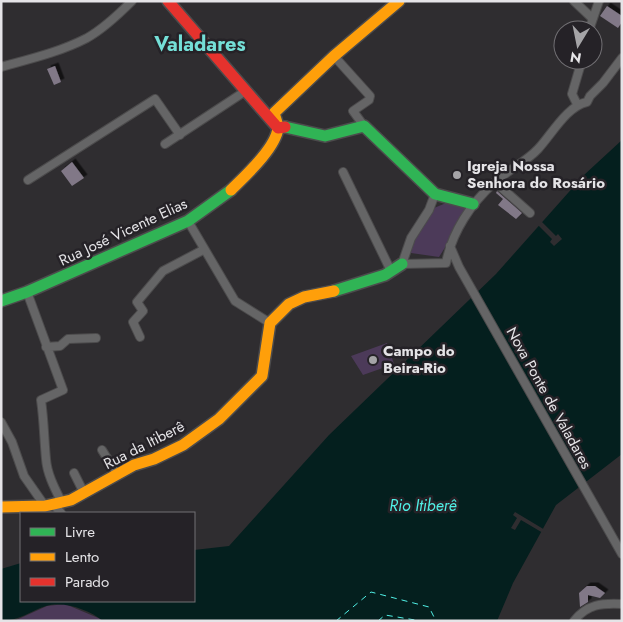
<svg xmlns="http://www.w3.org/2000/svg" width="623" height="622" font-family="Jost,sans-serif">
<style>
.green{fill:#4c3a59}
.water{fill:#041f1e}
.pier{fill:#2f2d30}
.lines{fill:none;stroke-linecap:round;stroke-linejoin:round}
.ferry{stroke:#50f0e6;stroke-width:1;stroke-dasharray:6 5;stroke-linecap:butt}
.building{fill:#817887;filter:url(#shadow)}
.street-casing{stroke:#4c4b4c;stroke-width:10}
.fast-casing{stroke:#4c4b4c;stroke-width:14}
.slow-casing{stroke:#4c4b4c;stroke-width:14}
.jam-casing{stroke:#4c4b4c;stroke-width:14}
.street{stroke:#656566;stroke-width:8}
.fast{stroke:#30b455;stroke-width:11}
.slow{stroke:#ff9f0a;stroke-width:11}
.jam{stroke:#e5322d;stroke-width:11}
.poi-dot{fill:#a5a4a7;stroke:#252227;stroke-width:2}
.labels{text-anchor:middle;stroke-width:5;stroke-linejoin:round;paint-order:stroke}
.poi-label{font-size:15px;font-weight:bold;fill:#e5e4e7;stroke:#252227;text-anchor:start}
.street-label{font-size:15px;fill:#e5e4e7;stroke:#252227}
.water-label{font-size:16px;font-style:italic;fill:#50f0e6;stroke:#252227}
.district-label{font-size:20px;font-weight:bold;fill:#74dfd7;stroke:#252227}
</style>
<defs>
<filter id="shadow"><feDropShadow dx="3.5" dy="-3.5" stdDeviation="0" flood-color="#0009"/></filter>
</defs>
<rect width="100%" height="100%" fill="#2f2d30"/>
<path class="green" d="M451,201L466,208L461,222L439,257L411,253L409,246L434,208Z
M387,343L394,364L363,375L351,356Z
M65,604L103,620L14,621L47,606Z"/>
<path class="water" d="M622,140V454L556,505L513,583L497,621H103C89,610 65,601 46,606C30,611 19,621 1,621V569L21,563V601H194V550L229,546L329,435L496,274L584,175Z"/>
<path class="pier" d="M541,221L556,236L558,234L562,239L554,246L550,242L552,239L537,224Z
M515,512L545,530L543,533L521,520L515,530L511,528L517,518L513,515Z"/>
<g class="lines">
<path class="ferry" d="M336,621L371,592L429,607L436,621
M378,621L385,615L421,621"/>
</g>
<path class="building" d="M607,6L622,16V22L618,28L600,16Z
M55,66L61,82L54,85L47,69Z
M72,162L84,178L72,186L61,171Z
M497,191L522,213L516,219L498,205L503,199L496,193Z
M587,586H595L605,593L600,598L588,595V602L580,607L579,593Z"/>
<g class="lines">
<defs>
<path id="street" d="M574,1L592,18
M589,30L599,1
M334,56L370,96L369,100L353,111L364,126
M1,67C30,59 60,52 87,38C103,29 119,14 132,1
M577,104L572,94L582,60
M165,144L244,92
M343,172L391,271
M28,180L155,99L180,135
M495,182L530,213
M435,194L429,210L411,238L402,264L446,263C452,232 471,203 495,182C508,170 526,162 538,149C552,134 567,106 587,102L590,96L603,83L622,58
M188,221L235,301L270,323
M450,246L459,267L622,554
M27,292L63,390L41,400C44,421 44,438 46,459C47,474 55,489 62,503
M140,337L133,322L143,311L137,302L163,271L203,250
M46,347L60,346L68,339L96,338
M1,422L12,442L24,476L45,506
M102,450L117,474
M74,473L84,493
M54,505L61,513
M574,621C587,604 602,603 622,604"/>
<path id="fast" d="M285,127L325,136L364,126L435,194L473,204
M334,291L385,275L402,264
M1,301L27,292L188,221L231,190"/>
<path id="slow" d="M231,190C244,177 276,148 278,128C278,124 275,117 274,113L334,56L399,1
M1,507L45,506L71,500L134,465L154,459L183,445L219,419L262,376L270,323L289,304L304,297L334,291"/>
<path id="jam" d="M168,1L278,128L285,127"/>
</defs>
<use href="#street" class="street-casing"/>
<use href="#fast" class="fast-casing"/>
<use href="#slow" class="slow-casing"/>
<use href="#jam" class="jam-casing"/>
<use href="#street" class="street"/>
<use href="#fast" class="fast"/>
<use href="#slow" class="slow"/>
<use href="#jam" class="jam"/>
</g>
<g class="poi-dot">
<circle cx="457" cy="175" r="5"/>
<circle cx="373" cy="360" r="5"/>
</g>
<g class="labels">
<g class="poi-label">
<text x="467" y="171">Igreja Nossa<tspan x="467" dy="17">Senhora do Rosário</tspan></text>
<text x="383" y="356">Campo do<tspan x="383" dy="17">Beira-Rio</tspan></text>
</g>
<g class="street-label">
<text transform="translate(123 232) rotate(-25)" y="5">Rua José Vicente Elias</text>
<text transform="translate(549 398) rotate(61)" y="5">Nova Ponte de Valadares</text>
<text transform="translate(144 445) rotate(-27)" y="5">Rua da Itiberê</text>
</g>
<g class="water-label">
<text x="423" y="511">Rio Itiberê</text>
</g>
<g class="district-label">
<text x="200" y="51">Valadares</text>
</g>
</g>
<rect width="623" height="622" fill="none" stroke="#e5e4e7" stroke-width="5"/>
<rect x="20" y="512" width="175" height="90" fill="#252227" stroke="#727074"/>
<rect x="30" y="528" width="25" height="8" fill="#30b455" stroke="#727074"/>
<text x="65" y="537" font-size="15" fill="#e5e4e7">Livre</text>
<rect x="30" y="553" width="25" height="8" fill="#ff9f0a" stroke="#727074"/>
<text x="65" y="562" font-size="15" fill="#e5e4e7">Lento</text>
<rect x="30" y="578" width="25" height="8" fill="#e5322d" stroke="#727074"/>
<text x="65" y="587" font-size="15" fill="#e5e4e7">Parado</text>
<g transform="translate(578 45) rotate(190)"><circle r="24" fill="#252227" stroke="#727074"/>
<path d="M0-4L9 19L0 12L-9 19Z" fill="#a5a4a7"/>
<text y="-8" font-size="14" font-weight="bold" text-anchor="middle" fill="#e5e4e7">N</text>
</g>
</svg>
